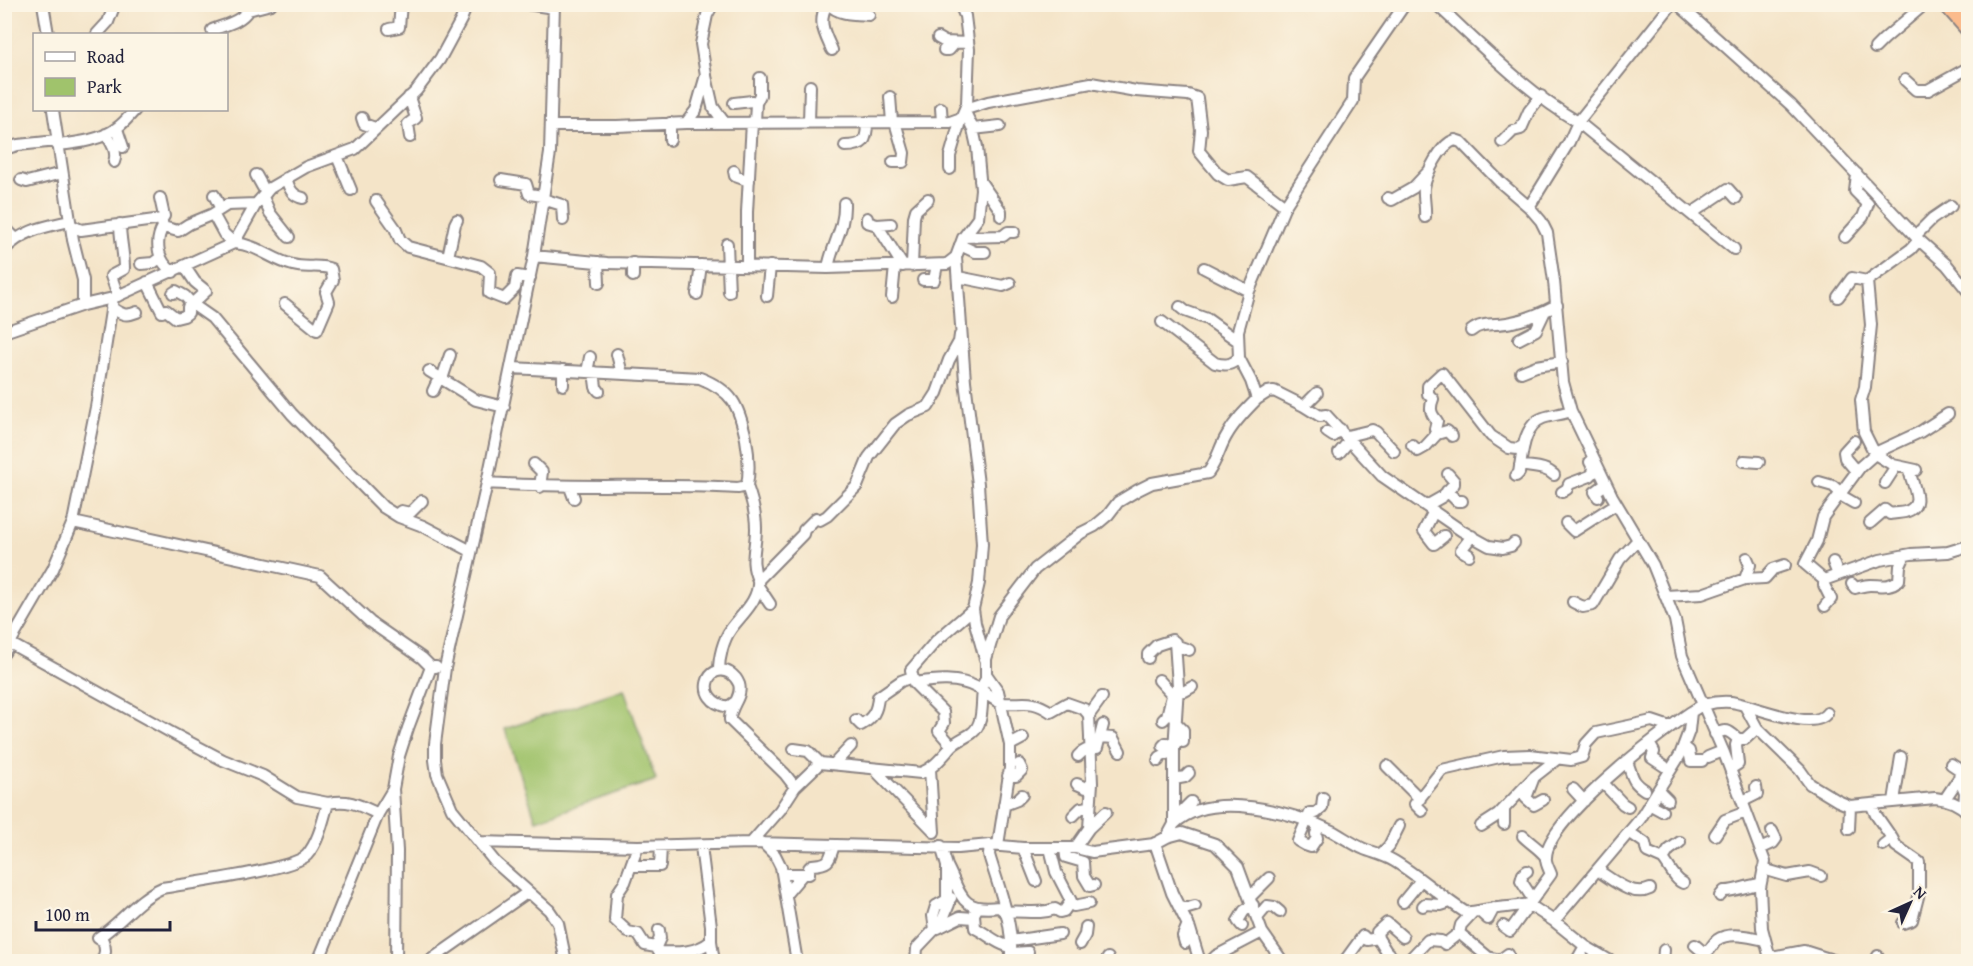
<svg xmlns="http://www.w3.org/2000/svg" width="1973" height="966" font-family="'Gentium Book Plus',serif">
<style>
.green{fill:#a0c36c;stroke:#617254;stroke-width:1.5}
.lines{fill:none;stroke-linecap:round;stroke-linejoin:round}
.minor-casing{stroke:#8b8382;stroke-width:14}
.highway-casing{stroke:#8b8382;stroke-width:20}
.minor{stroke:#fff;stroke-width:10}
.highway{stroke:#fbbb8c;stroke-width:16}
</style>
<rect width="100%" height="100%" fill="#fcf5e5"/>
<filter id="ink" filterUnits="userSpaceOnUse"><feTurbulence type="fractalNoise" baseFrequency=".0167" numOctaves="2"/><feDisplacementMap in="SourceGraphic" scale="12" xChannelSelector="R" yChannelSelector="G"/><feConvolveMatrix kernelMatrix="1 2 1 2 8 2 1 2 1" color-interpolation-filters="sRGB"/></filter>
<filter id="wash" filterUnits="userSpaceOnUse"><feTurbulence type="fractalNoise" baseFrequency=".008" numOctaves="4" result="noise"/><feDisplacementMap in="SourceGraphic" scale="24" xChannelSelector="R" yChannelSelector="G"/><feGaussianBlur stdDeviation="1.35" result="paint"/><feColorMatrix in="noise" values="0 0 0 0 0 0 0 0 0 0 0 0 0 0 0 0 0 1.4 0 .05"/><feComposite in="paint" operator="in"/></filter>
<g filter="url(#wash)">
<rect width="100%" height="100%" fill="#f4e4c8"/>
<path class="green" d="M624,689L656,780L536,820L505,729Z"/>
</g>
<g filter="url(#ink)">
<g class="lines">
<defs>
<path id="minor" d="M43,4L48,34
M527,4L554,8
M554,4L550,153L534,256L487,483L445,668L435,744V760L437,774L452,809L495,862L549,910L558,923L566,962
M827,4C817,22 825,34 832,50
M829,4C838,15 856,14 869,15
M1436,4C1481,45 1525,91 1578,122L1734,249
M1678,4L1791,105L1919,240L1947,265L1968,291
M1964,4L1968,10
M245,5L248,10L271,4
M389,29L399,27L401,4
M97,34L108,22L115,4
M214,34L212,30C224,25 241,22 248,10
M938,38L945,42L968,43
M1875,48L1884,39L1925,4
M944,50H949L955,43
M706,76L713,107L724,122
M1905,80L1916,90H1928L1968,68
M409,97L416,118L408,124L410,137
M890,97L892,122
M734,103L752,101L756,103L755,122
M756,103L760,95V78
M941,108L942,122
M966,109L988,102L1091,83L1136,91L1188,95L1197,98L1201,130L1199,151L1218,174L1228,180L1247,177L1285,206
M53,110L73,240L83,280V305
M965,112L973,129L977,147L981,189L978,218L963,238L956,257L965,381L978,484L982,544L979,583L973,609L975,623L985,659
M362,118L364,124L375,128
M809,122L810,86
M670,123V140
M686,123L696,110L706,75L701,44L707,15L713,4
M551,126H617L686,123L950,122L961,118L967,104L969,49L965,16L960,4
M117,129L123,147
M973,129L1000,126
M106,134C111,142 118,152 114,162
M1502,142L1513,131L1521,129L1529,111L1541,96
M57,145C77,143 103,140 118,127C125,122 130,115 135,110
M845,146C864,146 867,141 867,122
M4,149L18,145L57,141
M337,156L351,190
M893,162H903L904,153L895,122
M950,169V156L961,118
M734,171L735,176L749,181
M256,175L266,193
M286,178C289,188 292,196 303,198
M21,180L27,182L62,173
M501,180L526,184L529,194L543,196
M980,181L1001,211V216
M214,195L221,209
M263,197L270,213L289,237
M1388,198L1392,200L1413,188L1428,172
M543,199L562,205L563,220
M376,201L395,228L400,240L408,247L481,266L490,273L489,293L504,299L515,288L517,276L530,278
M1529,207L1569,142L1578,122L1672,4
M213,214L224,234L234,243C259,245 271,260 293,265C306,269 319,264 331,269L333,280L326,292L329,302L317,330L285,304
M1693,214L1698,209L1728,189L1736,198
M1425,217C1426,207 1423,197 1424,188C1426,173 1441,144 1455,140L1461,142L1500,182L1529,207L1541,221L1547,233L1554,281L1563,382L1571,411L1612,496L1653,565L1675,620L1682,656L1724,753L1765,862L1760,888L1762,928L1771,962
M867,218V222L877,225L903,266
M162,222L163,227C154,242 158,262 173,272
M71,225L81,230L162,219L164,216L160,198
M877,225L891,224
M4,227L15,238
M163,227L178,231L189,224L213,214L227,205L256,204
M1915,236L1932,219L1951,206
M964,237L1003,236L1008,232H1014
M1845,237L1863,217L1868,204L1855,191L1857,174
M727,244L729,292
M960,245L975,252H985
M4,250C23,230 44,227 70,221
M534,256L607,263L828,268L947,264L956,257
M448,257L455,224L457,220
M598,262L599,283
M633,263V276
M141,264L153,263L161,257
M747,266V212L752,122
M912,266L914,217L916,210L928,199
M185,267L195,282L206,291L192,304L212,318L292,414L383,507L399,517L423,526L471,551
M828,268C832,244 845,229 844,203
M1204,268L1249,291
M958,277L1003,286L1010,283
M923,280H934L937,265
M1867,281L1871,325L1865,387L1861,400L1864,432L1875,454L1893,465L1916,470
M147,282L162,312L166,310L176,318L184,316L188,313V307L192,304L185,296L176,291L173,293
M697,294L701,265
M118,296L111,276L124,269C124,253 120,239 120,224
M767,296L770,266
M892,297L895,266
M1838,297L1852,278L1867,281L1911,249L1919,240
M113,298L96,407L73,522L320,576L370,622L422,658L431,667
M111,307C121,314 125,317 137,312
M1180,307L1185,311L1207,319L1238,341
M1162,322L1215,363C1226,366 1231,365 1239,358
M1471,331C1482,321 1498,326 1512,322C1528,319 1542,313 1557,305
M4,332L83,305L113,298L234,243L256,204L270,188L306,167L355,149L416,91L440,59L461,20L467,4
M1519,339L1536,330L1545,311
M617,354L622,374
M429,371L476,400L504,407
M587,372L590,357
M594,372L596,387L599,391
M1521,372L1536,366L1562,362
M442,379L450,355
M563,385V370
M433,391L439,378
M1257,399L1268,392L1274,391L1304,406L1317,393
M1304,406L1320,416L1326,415L1382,476L1462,531L1489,546L1503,548L1511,546L1514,543
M1948,414L1920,432L1877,452L1860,467L1823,517L1817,541L1805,564L1824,580L1880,560L1911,554L1948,552L1968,546
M1327,432L1333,436L1340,429
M1437,434L1447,431L1452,436
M1347,436L1372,430L1376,432L1394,451
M1854,441L1844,452L1845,458L1856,471
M1412,445L1418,451L1425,447L1437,434L1435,429L1437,421C1431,414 1429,409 1433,399L1428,394V386L1442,373L1491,436L1509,448L1518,449L1524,445
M1339,453L1350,440
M1744,461L1759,462
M534,464L542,472L540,487
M1520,465C1533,468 1544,466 1554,475
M1516,476L1519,473C1522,456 1523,425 1543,418C1552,415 1562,414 1571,411
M1819,482L1833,486L1841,493
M487,483C571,489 654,483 738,488L747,486C750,469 749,456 746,439C739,406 733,391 700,378L512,368
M1885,483L1896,466
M747,486C752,500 756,514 756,528C756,549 749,561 758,580
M570,487L574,498
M1447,491L1457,501H1462
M1562,492L1567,489L1569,484L1590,476L1595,471L1590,462
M1840,495L1854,503
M1598,497L1595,492L1606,484
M1426,506L1442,497L1454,484V481L1448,474
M1434,511L1424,531L1434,544L1444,536
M396,515L401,511L410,513L422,501
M1566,523L1574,531L1616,504
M1870,523L1885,510L1890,514C1894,513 1900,513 1905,512C1927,506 1911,484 1909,469
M1469,555L1461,550L1472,536
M1833,562L1838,575
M1745,579L1750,565L1747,558
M1824,580V585L1831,599L1825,606
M1852,584L1855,588C1860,587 1864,585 1870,585C1882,585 1888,588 1899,580L1900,566L1905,555
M758,586L770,604
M1665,596L1702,594L1745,579L1765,578L1773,569L1785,565
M1573,602L1583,607L1593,605L1620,559L1637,541
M4,640L172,733L223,760L263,776L297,797L328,803C323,820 319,841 307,855C293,870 189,883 162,888C137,899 121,923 98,938L103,941C106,949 106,954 101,962
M1175,645L1189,650
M4,653L53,569L73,522
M719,670C719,658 723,640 731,629C741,615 760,600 758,580L803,534L804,530L816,518L820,520L827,516L857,486L869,457L895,424L908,415L928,407L937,393L949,360L959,342L960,335
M986,674L998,691L1010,745V768L998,845
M1159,680L1170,692L1185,691L1192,687
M914,683C935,680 958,677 978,688C986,692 994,702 1002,703C1024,705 1030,698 1051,712L1067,703L1084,709L1089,715L1092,783L1089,828L1075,848
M980,689L986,679V659L999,616L1035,569L1081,533L1095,526L1108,515L1118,502L1138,490L1152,483L1208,473C1218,459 1219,448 1227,435C1235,421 1246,410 1257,399L1251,381L1239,358L1238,331L1249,291L1285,206L1353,101L1354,78L1405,4
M1745,706L1757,728L1800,770L1810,784L1838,801L1850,806L1935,798C1947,799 1960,804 1968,813
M1089,715L1102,697
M856,720L861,725C873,718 877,711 878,697L901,681L912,677
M1163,720L1167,716L1173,692
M1176,723L1183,730V742
M1715,734C1727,728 1729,731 1738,739H1745L1757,728
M1101,737L1113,738L1120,751
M1649,743L1654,752L1652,758L1664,766
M1010,745L1023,738
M952,746C958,740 965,738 972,733C984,724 981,704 983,691
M1163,746L1166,743L1175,745
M1684,747L1689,751L1691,761H1702
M794,749L808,751L820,763
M1078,756C1083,750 1089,748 1097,748L1103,725
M1708,757L1723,751
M1158,761L1160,757L1174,750
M1627,762C1633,776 1631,781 1645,790
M835,763L851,746
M1387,766L1420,799
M874,769L934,831
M930,769L934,832
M1730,769L1738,764L1736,745L1738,739
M1008,776H1016L1022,770L1019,764
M1959,778L1965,792L1964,809
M1174,779L1185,777L1189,773
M1603,783L1623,804L1628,807
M1077,784L1086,788L1092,783
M795,787L820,763L921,773C934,768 942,757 952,746L939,731L944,723L943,712L914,683L911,670L936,641L973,609
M1573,789L1584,801
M1658,790L1668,800
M1945,799L1959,778L1960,770L1951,764
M1543,800L1534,805L1526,798L1534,777L1557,759
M1743,801L1757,794L1756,787
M1894,801L1901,757
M328,803C350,799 359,805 378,814
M1649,804L1662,811
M1871,804L1876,815L1892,838L1883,845
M1004,805L1017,800L1022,795
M1504,809V824
M1422,811L1415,804L1442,770L1504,756L1530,755L1571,760L1582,757L1586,744L1596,733L1652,721L1670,727
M1181,812L1191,802
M1073,816L1081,808L1090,807
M1174,824C1211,789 1292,812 1332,831C1343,837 1353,844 1364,849C1374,853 1384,855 1394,861C1419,876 1440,896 1465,912C1474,913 1480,910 1489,909C1502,907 1515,907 1528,904L1554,921L1585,946L1612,962
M1319,826L1316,834L1317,838L1311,847L1305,845L1298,841L1310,813H1316L1322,808L1323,798
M1481,826L1498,815L1534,777
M1089,828L1106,812
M1849,829L1850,806
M1629,832L1645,843L1647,852L1663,859L1669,850L1680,842
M1715,835L1725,820L1746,812
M1523,836C1531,844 1539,848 1546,857
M1167,837L1182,833L1215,844L1238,867L1262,932L1283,962
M1892,838L1896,846L1919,862V893L1912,920L1903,923
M479,842L638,846L751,843L780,810L795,787L785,774L730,720C729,707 743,697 739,684C737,679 733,675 730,673C708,660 692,700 728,707L735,702
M751,843L958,848L990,845L1023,848H1075L1092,852L1154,844L1167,837L1174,824V750L1178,686L1175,642L1172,640L1157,645L1148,654V658
M763,843L775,855L781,867L797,962
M1155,843L1172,893L1190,929L1200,962
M990,845L989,855C998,886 1016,929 1010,962
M638,846L625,882L617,894L615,920L628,932L638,934L645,945L656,947
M1023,848L1036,881
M1065,848L1066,857L1083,862L1084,876L1090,886L1094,885
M1760,849L1773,843L1776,839L1772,831
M1381,854L1389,846L1399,826
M1663,859C1669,866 1675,880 1683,883
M633,863V866H660L661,846
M947,866C962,895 960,912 999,907L1005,912C1022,910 1039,915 1055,909L1060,912L1064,911L1071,901L1056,872L1050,848
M1763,869L1787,876L1810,872L1821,876
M1597,870C1612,879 1632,898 1650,889
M1527,871L1523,874L1521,881L1532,898
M783,874H809V868L812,865C830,864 829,861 834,845
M786,894L802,875
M1720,896L1724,891C1733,892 1749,885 1760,884
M1250,897L1269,878
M1403,902L1421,880
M1074,906L1089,903
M1423,906L1425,904L1441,905L1450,902
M978,907L974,914L975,928C986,933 994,942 1007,946L1011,943
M1180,908H1188L1195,906
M1479,911L1488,919L1494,908
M1472,913L1461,925L1459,933L1488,957L1500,960L1508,954
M1257,918L1267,906L1274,907L1280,912
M1554,921L1640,819L1680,755L1689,731L1691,712C1703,703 1716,701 1731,702C1750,704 1814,733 1827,713
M1242,926L1238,921L1244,911L1253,905
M1503,926L1510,931L1551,874C1549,869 1545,862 1546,857C1547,820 1660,733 1691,712
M938,928L960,917L974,918
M935,929L942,921L949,904L947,900L951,898
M1378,938L1377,932L1387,923L1403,937
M711,941L714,962
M1011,941L1060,934
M1185,943L1183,936L1188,924
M1080,944L1085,935L1086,927
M1695,945L1702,951H1708C1712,948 1713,943 1717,940C1729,931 1752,937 1765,940
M659,952C677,953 697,953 711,941V926L701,846
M659,952L656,947L660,938L659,930
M1012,953L1028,952
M1771,957L1804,951L1839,962
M318,962L378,814L393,789
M396,962L397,851L393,789L399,756L408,728L431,667H436
M428,962L528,892
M916,962L917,948L935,929L933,916L936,906L947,900V866L941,846
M1106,962L1108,958
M1210,962L1216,956L1262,932
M1344,962L1363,936L1367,940L1378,938L1386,951L1397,962
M1407,962L1428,940L1441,941L1445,944L1459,933
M1576,962L1585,946
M1663,962L1664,950
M1875,962L1878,956"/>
<path id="highway" d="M1947,4L1968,28"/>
</defs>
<use href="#minor" class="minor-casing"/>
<use href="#highway" class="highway-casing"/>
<use href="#minor" class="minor"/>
<use href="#highway" class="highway"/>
</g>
</g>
<rect width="1973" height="966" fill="none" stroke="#fcf5e5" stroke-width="24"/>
<rect x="33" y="33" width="195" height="78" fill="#fcf5e5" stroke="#a5a1a1" stroke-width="1.5"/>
<rect x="45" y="52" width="30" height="9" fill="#ffffff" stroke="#a5a1a1" stroke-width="1.5"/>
<text x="87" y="63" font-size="18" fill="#22223b">Road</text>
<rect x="45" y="78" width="30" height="18" fill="#a0c36c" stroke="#a5a1a1" stroke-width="1.5"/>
<text x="87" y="93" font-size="18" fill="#22223b">Park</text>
<g transform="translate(1910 903) rotate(45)" stroke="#fcf5e5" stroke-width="4.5" paint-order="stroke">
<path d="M0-4.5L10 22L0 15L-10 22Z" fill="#22223b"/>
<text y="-9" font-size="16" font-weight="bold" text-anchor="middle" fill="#22223b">N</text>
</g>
<path d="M36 921v9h134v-9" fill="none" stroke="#22223b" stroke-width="3"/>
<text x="45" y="921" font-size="18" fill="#22223b" stroke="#fcf5e5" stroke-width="4.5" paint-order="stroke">100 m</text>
</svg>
